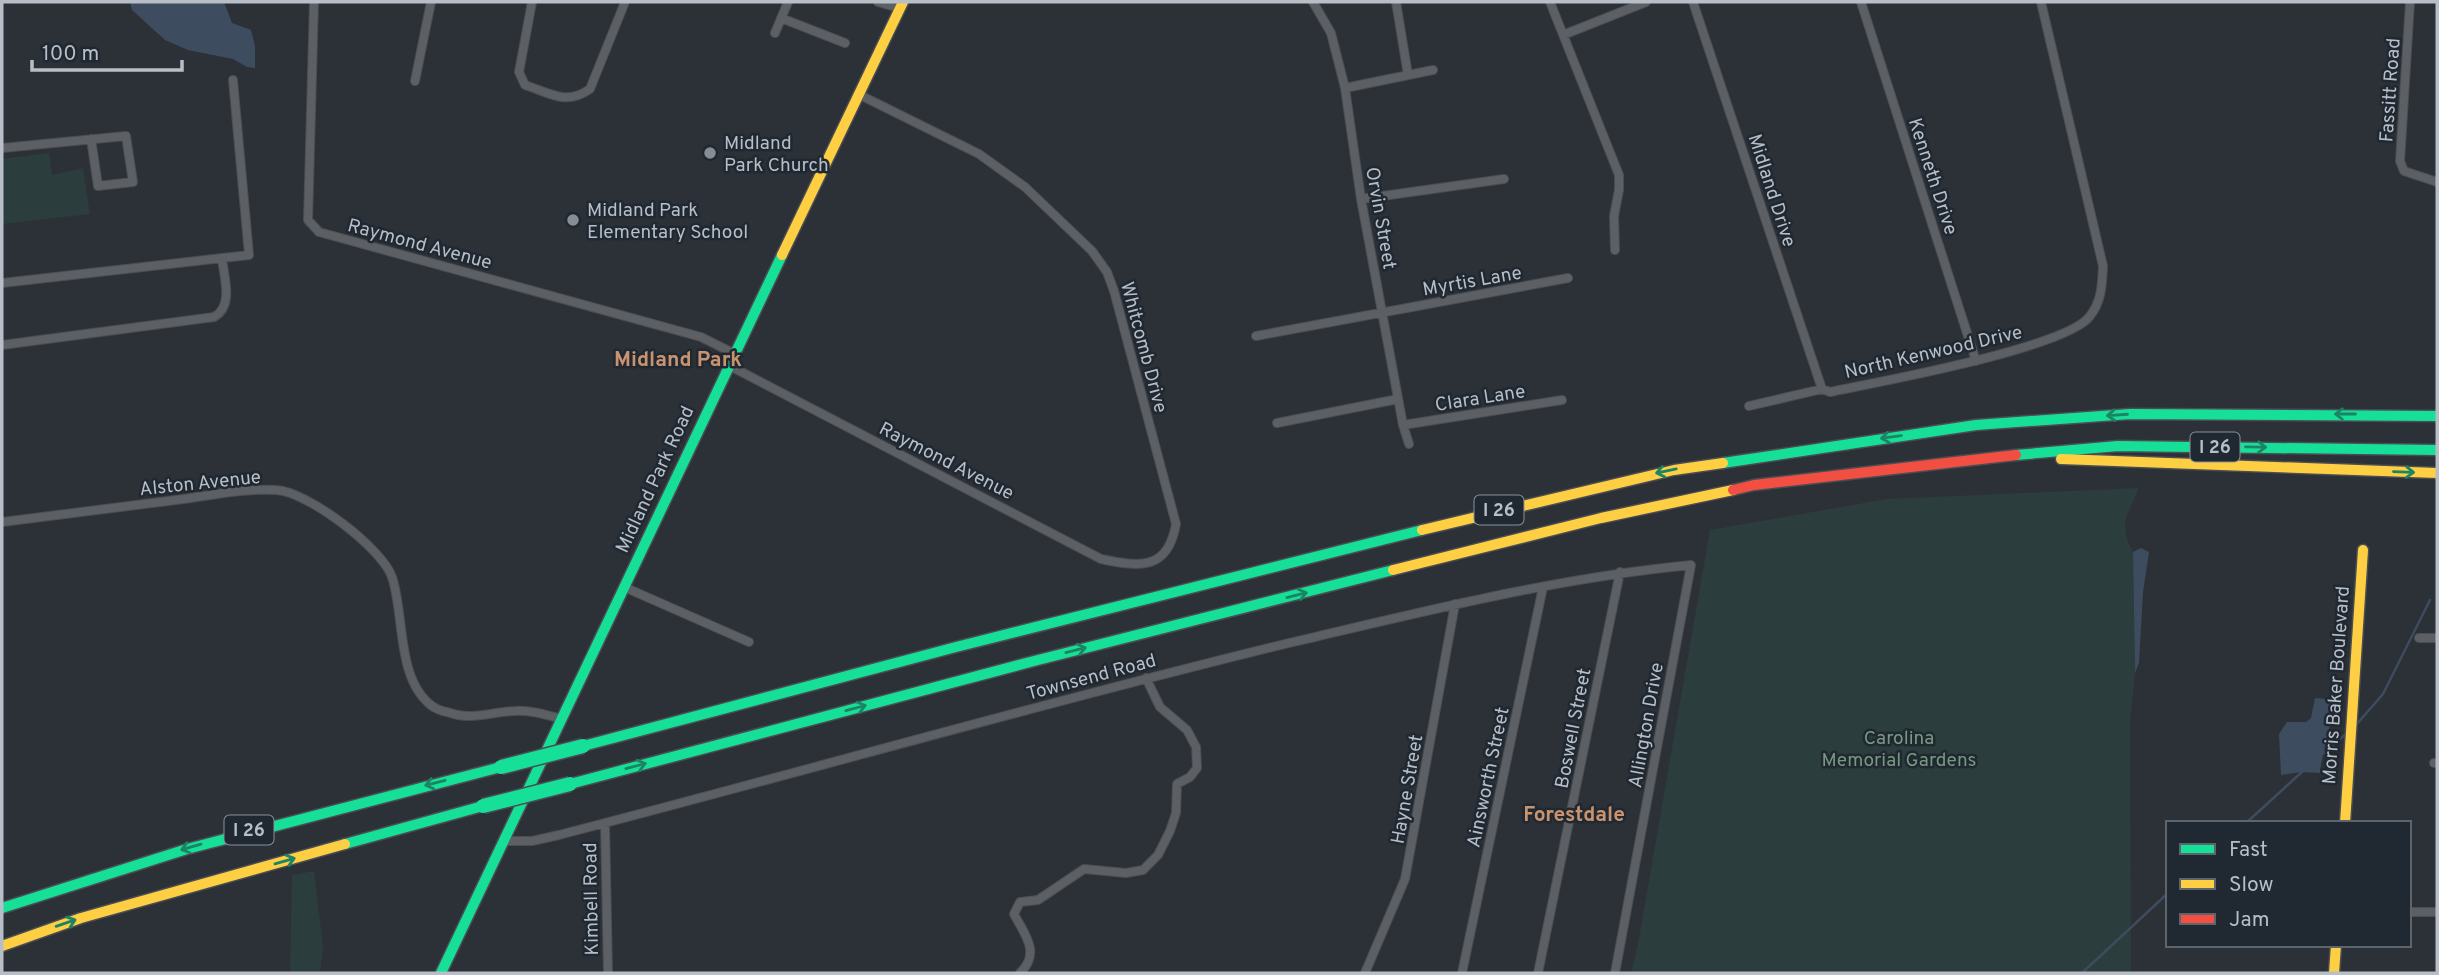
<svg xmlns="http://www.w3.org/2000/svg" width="2439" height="975" font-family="Overpass,sans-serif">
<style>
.green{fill:#2c3d3e}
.water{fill:#3d4c5f}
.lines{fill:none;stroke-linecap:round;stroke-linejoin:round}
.stream{stroke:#3d4c5f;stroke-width:2.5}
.street-casing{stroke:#4a4d52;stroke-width:10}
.fast-casing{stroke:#4a4d52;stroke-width:13}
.slow-casing{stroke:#4a4d52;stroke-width:13}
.jam-casing{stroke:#4a4d52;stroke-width:13}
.street{stroke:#5c6065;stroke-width:8}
.fast{stroke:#16e098;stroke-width:10}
.slow{stroke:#ffcf43;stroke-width:10}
.jam{stroke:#f24e42;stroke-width:10}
.fast-bridge-casing{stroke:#494d53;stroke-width:17;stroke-linecap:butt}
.fast-bridge{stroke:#16e098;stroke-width:14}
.oneway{stroke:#1b8464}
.poi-dot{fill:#868d95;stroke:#202831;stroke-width:2.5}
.labels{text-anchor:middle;stroke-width:5;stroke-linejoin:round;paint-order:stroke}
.shield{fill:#202831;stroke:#8a919a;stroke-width:2}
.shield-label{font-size:18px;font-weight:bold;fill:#b7bec7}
.street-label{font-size:19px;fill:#b7bec7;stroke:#202831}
.poi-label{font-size:19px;fill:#b7bec7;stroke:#202831;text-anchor:start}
.park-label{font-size:19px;fill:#779a7f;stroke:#202831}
.neighbourhood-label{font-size:21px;font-weight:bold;fill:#c9936f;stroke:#202831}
</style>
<rect width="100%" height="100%" fill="#2c3137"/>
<path class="green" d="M49,153L52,175L83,168L90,214L2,224V159Z
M2139,488C2127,517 2118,522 2133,552L2135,673L2130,722L2131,973H1631L1638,944L1710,530L1887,499Z
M314,871L323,946L320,973H290L292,875Z"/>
<path class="water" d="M130,2H224L232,23L251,30L255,46V68L247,67L233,59L188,50L165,40L132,10Z
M2141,548L2149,552L2143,592L2139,663L2135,673L2133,552Z
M2315,698L2327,699C2337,719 2321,752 2320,773L2301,772L2281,775L2279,734L2287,722H2306L2311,718Z"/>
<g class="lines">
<path class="stream" d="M2356,725L2383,694L2430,600
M2324,753L2348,732
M2246,823L2303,771
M2082,973L2168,893"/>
<defs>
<path id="street" d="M314,2L308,220L319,232L701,337L735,354
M532,2L519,72L525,85C550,93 566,106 590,89L625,2
M878,2L899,8
M1313,2L1331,33L1345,88L1361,199L1403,425L1409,444
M1396,2L1408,75
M1550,2L1619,175V190L1614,216L1615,250
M1693,2L1822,389
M1861,2L1976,361
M2410,2L2400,161L2404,171L2437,182
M781,18L845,43
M775,33L788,2
M1563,35L1646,2
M415,81L431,2
M1345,88L1433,70
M2,148L126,136L133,182L98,186L91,139
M1361,199L1504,179
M2,283L249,255L233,80
M1256,336L1568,278
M2,345L214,317C234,306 224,278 222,258
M730,366L1101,559C1139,567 1168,571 1176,524L1114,291L1107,272L1092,251L1025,187L979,154L858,94
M1749,406L1822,389L1830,392C1877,382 2067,348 2090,316C2102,301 2102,284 2103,266L2041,2
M1277,423L1398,399
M1403,425L1562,400
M2,522C60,515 118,507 176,500C209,496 243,488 276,490C307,491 382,548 392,577C405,616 396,679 432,706C436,709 442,711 447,712C471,721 490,712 515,711C531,710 547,715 562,719
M624,587L749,642
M2419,638H2437
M2434,763H2437
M605,823L608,973
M504,841H532L559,835C803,772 1045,702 1289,643C1422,612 1555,578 1691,565L1615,973
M2409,912H2437
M1020,973C1041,953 1025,935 1014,914L1020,902L1038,900L1084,869L1126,873L1143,870L1158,855L1170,831L1176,813L1177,784L1190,777L1197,768L1196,747L1187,730L1160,707L1146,678
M1365,973L1405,879L1455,604
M1462,973L1543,587
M1538,973L1620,572"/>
<path id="fast" d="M2016,455L2118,446L2437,450
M1723,463L1976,425L2130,414L2437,416
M583,746L956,647L1422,530
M570,784L1034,661L1393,570
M345,844L483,806
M2,908L187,849L501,767
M441,973L782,255"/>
<path id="slow" d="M782,255L903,2
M2061,459L2437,473
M1422,530L1674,470L1723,463
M1393,570L1601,518L1733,490
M2345,823L2363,550
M2,946L81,918L345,844
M2334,973L2336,945"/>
<path id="jam" d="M1733,490L1754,485L2016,455"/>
</defs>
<use href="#street" class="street-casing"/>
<use href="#fast" class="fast-casing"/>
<use href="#slow" class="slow-casing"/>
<use href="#jam" class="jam-casing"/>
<use href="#street" class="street"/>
<use href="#fast" class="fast"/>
<use href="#slow" class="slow"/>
<use href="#jam" class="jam"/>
<defs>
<path id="fast-bridge" d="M501,767L583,746
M483,806L570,784"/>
</defs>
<use href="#fast-bridge" class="fast-bridge-casing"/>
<use href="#fast-bridge" class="fast-bridge"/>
</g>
<defs><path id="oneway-shaft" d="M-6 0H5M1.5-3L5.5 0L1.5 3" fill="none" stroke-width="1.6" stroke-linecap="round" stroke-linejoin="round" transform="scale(1.75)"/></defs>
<g class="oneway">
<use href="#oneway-shaft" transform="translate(2345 414) rotate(-180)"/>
<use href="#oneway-shaft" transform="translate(2117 415) rotate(176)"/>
<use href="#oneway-shaft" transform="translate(1891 437) rotate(172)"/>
<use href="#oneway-shaft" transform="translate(2256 447) rotate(1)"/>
<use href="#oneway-shaft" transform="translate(1666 471) rotate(168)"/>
<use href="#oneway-shaft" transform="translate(2404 472) rotate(2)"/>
<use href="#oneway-shaft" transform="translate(1297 595) rotate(-14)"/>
<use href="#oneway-shaft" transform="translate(1076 650) rotate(-14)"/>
<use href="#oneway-shaft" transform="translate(856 708) rotate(-15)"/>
<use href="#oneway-shaft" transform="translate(636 766) rotate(-15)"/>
<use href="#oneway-shaft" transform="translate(435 783) rotate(166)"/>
<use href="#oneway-shaft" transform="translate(191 847) rotate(164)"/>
<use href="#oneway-shaft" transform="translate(285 861) rotate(-16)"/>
<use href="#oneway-shaft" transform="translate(66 923) rotate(-19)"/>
</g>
<g class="poi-dot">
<circle cx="710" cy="153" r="7"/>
<circle cx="573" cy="220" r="7"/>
</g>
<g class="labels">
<g class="shield">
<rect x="2190.5" y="432.5" width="49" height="29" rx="5"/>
<rect x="1474.5" y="495.5" width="49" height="29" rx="5"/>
<rect x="224.5" y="815.5" width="49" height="29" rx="5"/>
</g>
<g class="shield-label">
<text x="2215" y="453">I 26</text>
<text x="1499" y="516">I 26</text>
<text x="249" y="836">I 26</text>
</g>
<g class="street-label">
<text transform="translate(2389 90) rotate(-86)" y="7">Fassitt Road</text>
<text transform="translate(1934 176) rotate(72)" y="7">Kenneth Drive</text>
<text transform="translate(1773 190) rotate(72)" y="7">Midland Drive</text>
<text transform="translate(1382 218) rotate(80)" y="7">Orvin Street</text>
<text transform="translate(420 243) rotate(15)" y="7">Raymond Avenue</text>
<text transform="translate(1472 280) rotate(-10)" y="7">Myrtis Lane</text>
<text transform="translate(1145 347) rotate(75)" y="7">Whitcomb Drive</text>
<text transform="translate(1933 351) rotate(-13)" y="7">North Kenwood Drive</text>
<text transform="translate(1480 397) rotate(-9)" y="7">Clara Lane</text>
<text transform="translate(947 460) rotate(27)" y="7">Raymond Avenue</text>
<text transform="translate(654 479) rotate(-65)" y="7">Midland Park Road</text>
<text transform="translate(200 482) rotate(-6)" y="7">Alston Avenue</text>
<text transform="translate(1091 676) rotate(-15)" y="7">Townsend Road</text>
<text transform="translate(2335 685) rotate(-86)" y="7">Morris Baker Boulevard</text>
<text transform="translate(1645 725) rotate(-80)" y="7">Allington Drive</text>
<text transform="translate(1572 728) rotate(-79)" y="7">Boswell Street</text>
<text transform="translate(1487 777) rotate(-78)" y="7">Ainsworth Street</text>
<text transform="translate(1406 789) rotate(-80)" y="7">Hayne Street</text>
<text transform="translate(590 899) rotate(-91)" y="7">Kimbell Road</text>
</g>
<g class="poi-label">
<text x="724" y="149">Midland<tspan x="724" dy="22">Park Church</tspan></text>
<text x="587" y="216">Midland Park<tspan x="587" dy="22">Elementary School</tspan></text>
</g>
<g class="park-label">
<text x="1899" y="744">Carolina<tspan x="1899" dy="22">Memorial Gardens</tspan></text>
</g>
<g class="neighbourhood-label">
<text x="678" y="366">Midland Park</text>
<text x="1574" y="821">Forestdale</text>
</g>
</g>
<rect width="2439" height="975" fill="none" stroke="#b7bec7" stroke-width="7"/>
<rect x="2166" y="821" width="245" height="126" fill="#202831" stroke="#5c646d" stroke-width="2"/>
<rect x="2180" y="844" width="35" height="10" fill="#16e098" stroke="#5c646d" stroke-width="2"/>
<text x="2229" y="856" font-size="21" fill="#b7bec7">Fast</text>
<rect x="2180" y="879" width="35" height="10" fill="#ffcf43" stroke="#5c646d" stroke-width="2"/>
<text x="2229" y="891" font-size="21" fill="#b7bec7">Slow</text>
<rect x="2180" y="914" width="35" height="10" fill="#f24e42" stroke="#5c646d" stroke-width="2"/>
<text x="2229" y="926" font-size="21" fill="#b7bec7">Jam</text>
<path d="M32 60v10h150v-10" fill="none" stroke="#b7bec7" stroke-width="3.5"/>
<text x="42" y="60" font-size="21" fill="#b7bec7" stroke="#202831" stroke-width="5" paint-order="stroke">100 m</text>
</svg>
